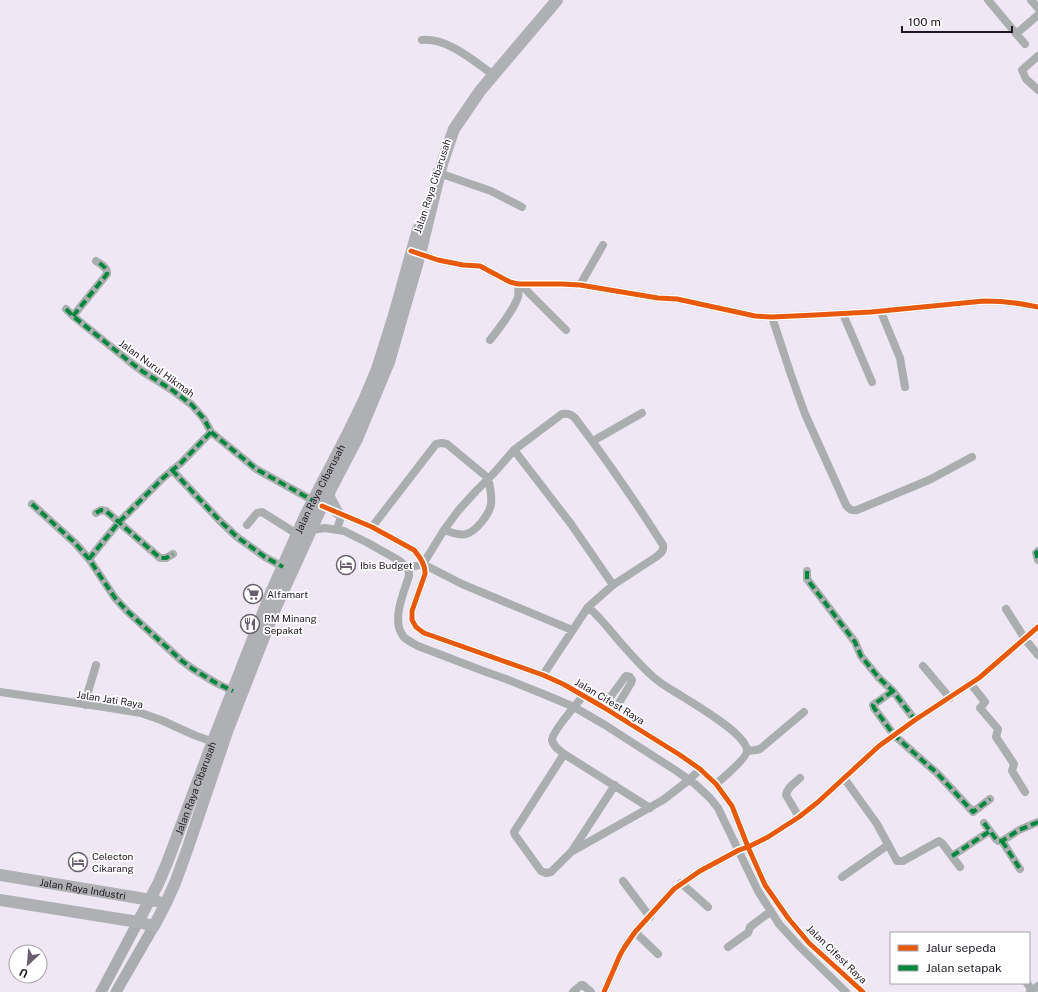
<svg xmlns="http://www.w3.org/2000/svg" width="1038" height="992" font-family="'Public Sans',sans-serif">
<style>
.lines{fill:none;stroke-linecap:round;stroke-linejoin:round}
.street{stroke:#aaaeae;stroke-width:8}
.secondary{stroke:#aaadaf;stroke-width:11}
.primary{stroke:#afb0b4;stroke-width:12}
.quiet{stroke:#00873e;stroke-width:4;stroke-dasharray:8 4;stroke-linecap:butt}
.cycleway-casing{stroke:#fff;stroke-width:8}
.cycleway{stroke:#e8590c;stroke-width:5}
.labels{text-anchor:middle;stroke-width:3.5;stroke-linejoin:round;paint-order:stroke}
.street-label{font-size:10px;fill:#1e1722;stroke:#fff}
.poi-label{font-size:10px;fill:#1e1722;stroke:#fff;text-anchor:start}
</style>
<rect width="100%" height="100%" fill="#f0e7f5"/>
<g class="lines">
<path class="street" d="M988,0L1025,44
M1031,0L1038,8
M1016,34L1038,15
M422,40C447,38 471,59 491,73
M1038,56L1022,70L1026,79L1038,90
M436,172L491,191L522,207
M416,252L438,260L463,265L480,266L510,282L518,284H562L580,285L658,298L677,299L755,316L772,317L815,315L871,312L984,301C1003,301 1020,303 1038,307
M521,284L529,293L566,330
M580,285L603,245
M66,309L73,316L130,362L142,371L172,390L192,405L204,419L211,432L256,469L312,500
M881,312L900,358L905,387
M843,314L872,382
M73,316L107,274C108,268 101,264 96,261
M772,317L791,375L805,414L846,505C849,509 851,511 857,510L929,480L972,457
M490,340C498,330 514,309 518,297C519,292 518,288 518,284
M593,441L642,413
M514,450L571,524L613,585
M172,470L221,522L237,537L265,557L283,567
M32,504L75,543L89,559L115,598L127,611L182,661L193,669L216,683L233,691
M322,506L372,527L414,550C420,557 426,565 425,574L412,611V620L416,627L424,633L444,640L543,675L563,684L603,707L680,755L700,769L716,784L732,806L748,847L765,885L788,918L809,943L863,992
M96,513L101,510L106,511L160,558H166L173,554
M247,525L257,513L262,512L297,534
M372,527L436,444L442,443L447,444L488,478C490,486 492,495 491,504C490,513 476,532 466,534C459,536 450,532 444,530
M337,529L342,514
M311,530L325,528L344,531L368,543L400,561L409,570V576C404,592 391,620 403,636C406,640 413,643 418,646L486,672L506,679L553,698L574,707L605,725L675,770L695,784L710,798L718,808L758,891L779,924L800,947L846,992
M1038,551L1036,553L1038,560
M89,559L119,522L163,478L181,463L211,432
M423,564L444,530L458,511L476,491L494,473L514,450L562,414C568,413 571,414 575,418C606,459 635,501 663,545C664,551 661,553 656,557L613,585L588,607L543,675
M406,568L423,564L462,584L572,630
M807,571V579L855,642L861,656L879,678L893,691L915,720
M588,607C600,617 609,629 619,641C629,652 639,664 650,674C659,683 670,689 680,695C694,704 747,734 747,751C747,758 723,778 716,784
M1006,609L1025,639L1038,655
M923,666L950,698
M971,684L985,702L980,708L998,729L996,737L1014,764L1012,771L1025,792
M893,691L873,705L874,708L894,735L923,761L937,773L973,812L990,799
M0,692L104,707L141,713L161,720L194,735L216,743
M584,695C578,702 552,732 552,740C553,746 559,750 564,754L650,808
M86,705L88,692L96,665
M603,707L625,677L626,676L630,677L632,680L631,683L613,713
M747,751L756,750L760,749L804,712
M564,754L514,832L515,835L541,871L546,873L551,872L571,852L663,800L689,780L700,769
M844,778L877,824L897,861H903L939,841L942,843L960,867
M799,817L786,795C787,787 795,783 800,778
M984,823L996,839L998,841H1002L1019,830L1038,822
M1002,841L1020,869
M572,851L615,785
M952,856L990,831
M842,877L888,845
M623,881L650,917
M681,883L708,907
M635,932L658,954
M728,947L746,934L748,933L750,927L771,911
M1027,983L1032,991
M573,992L581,985H583L591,992
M604,992L620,955L624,948L635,932L674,889L700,871L739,850L748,847L768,837L799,817L818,802L879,746L915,720L979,678L1038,627
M1030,992L1038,986"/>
<path class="secondary" d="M101,992L138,922
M116,992L154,926"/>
<g class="primary">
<path d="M328,493L330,499L337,512"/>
<path id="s1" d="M0,875L157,901"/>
<path d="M0,900L138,922L154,926L166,903L175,883L186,853L228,729L275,609L322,506L357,439L389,362L420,254L442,164L454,129L480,91L557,0"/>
<path id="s2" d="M138,922L158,884L167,863L213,741L270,595L306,514L347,435L364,400L377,369L394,315L418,229"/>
</g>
<path class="quiet" d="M66,309L73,316L130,362L142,371L172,390L192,405L204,419L211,432L256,469L312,500
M73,316L107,274C108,268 101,264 96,261
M172,470L221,522L237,537L265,557L283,567
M32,504L75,543L89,559L115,598L127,611L182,661L193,669L216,683L233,691
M96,513L101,510L106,511L160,558H166L173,554
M1038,551L1036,553L1038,560
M89,559L119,522L163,478L181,463L211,432
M807,571V579L855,642L861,656L879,678L893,691L915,720
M893,691L873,705L874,708L894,735L923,761L937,773L973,812L990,799
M984,823L996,839L998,841H1002L1019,830L1038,822
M1002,841L1020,869
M952,856L990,831"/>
<defs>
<path id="cycleway" d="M411,251L438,260L463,265L480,266L510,282L518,284H562L580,285L658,298L677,299L755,316L772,317L815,315L871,312L984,301C1003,301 1020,303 1038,307
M322,506L372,527L414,550C420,557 426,565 425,574L412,611V620L416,627L424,633L444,640L543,675L563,684L603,707L680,755L700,769L716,784L732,806L748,847L765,885L788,918L809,943L863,992
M604,992L620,955L624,948L635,932L674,889L700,871L739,850L748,847L768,837L799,817L818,802L879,746L915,720L979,678L1038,627"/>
</defs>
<use href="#cycleway" class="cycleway-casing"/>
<use href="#cycleway" class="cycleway"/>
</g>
<defs>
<symbol id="hotel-ring" viewBox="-11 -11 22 22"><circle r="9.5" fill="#fff" stroke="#68606c" stroke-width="1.5"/><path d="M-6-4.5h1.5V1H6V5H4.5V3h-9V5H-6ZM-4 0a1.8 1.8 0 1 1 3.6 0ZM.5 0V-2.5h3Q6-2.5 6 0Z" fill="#68606c"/></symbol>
<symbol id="supermarket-ring" viewBox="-11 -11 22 22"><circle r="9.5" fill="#fff" stroke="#68606c" stroke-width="1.5"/><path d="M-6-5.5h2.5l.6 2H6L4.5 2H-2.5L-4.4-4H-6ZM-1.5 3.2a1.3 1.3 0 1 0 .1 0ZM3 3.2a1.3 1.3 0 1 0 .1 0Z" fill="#68606c"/></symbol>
<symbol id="restaurant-ring" viewBox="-11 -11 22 22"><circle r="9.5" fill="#fff" stroke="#68606c" stroke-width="1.5"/><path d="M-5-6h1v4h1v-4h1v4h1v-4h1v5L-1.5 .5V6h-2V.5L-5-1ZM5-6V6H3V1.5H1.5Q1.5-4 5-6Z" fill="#68606c"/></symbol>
</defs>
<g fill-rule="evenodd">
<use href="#hotel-ring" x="335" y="554" width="22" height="22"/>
<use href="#supermarket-ring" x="242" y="583" width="22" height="22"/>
<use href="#restaurant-ring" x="239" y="613" width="22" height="22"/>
<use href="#hotel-ring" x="67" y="851" width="22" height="22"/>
</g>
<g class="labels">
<g class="street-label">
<text transform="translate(432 186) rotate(-72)" y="4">Jalan Raya Cibarusah</text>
<text transform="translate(157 368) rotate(36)" y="4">Jalan Nurul Hikmah</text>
<text dy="4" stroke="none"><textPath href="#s2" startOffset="470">Jalan Raya Cibarusah</textPath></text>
<text transform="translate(110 699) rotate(9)" y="4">Jalan Jati Raya</text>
<text transform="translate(610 701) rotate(31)" y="4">Jalan Cifest Raya</text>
<text dy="4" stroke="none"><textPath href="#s2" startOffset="146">Jalan Raya Cibarusah</textPath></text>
<text dy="4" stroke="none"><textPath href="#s1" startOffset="84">Jalan Raya Industri</textPath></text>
<text transform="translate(837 954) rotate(44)" y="4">Jalan Cifest Raya</text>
</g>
<g class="poi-label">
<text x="360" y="569">Ibis Budget</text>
<text x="267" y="598">Alfamart</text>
<text x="264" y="622">RM Minang<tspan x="264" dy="12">Sepakat</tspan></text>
<text x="92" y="860">Celecton<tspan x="92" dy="12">Cikarang</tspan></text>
</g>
</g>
<rect x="890" y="932" width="140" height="52" fill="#ffffff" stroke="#a5a2a7"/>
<rect x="898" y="945" width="20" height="6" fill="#e8590c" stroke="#a5a2a7"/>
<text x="926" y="952" font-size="12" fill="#1e1722">Jalur sepeda</text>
<rect x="898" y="965" width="20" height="6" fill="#00873e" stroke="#a5a2a7"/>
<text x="926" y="972" font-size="12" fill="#1e1722">Jalan setapak</text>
<g transform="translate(28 964) rotate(206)"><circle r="19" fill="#ffffff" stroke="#a5a2a7"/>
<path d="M0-3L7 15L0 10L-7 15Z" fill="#68606c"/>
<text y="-6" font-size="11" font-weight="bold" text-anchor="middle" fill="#1e1722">U</text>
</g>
<path d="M902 26v6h110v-6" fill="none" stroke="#1e1722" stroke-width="2"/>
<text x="908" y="26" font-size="12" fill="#1e1722" stroke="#ffffff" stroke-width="3" paint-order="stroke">100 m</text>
</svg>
